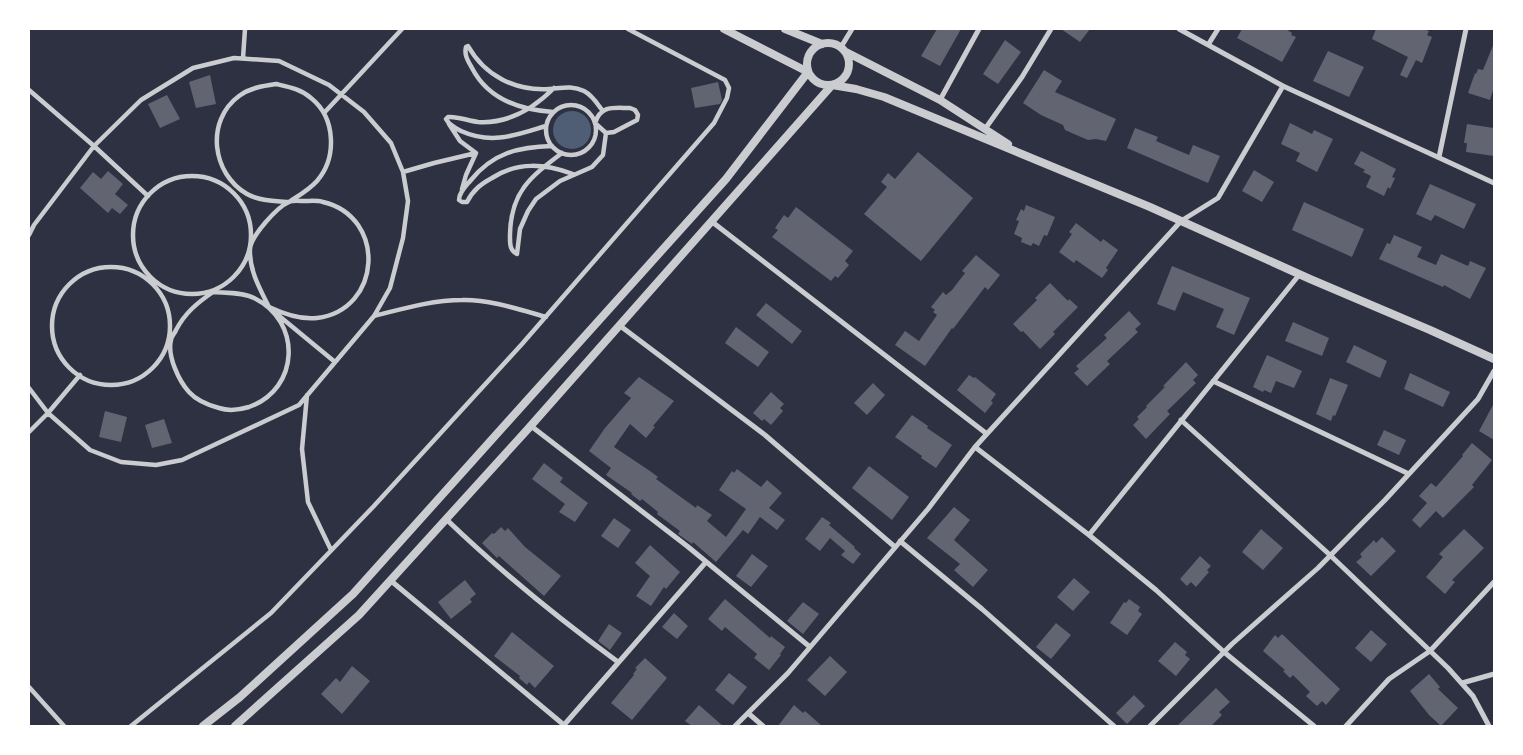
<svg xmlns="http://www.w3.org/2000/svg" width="1523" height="755" font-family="Montserrat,sans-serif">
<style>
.water{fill:#4f5d75}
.building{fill:#626471}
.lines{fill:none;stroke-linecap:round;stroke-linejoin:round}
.pedestrian{stroke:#caccd0;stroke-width:4.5}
.minor{stroke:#caccd0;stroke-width:5}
.tertiary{stroke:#caccd0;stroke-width:8}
</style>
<rect width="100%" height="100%" fill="#2d3142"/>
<path class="water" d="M553 130a19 19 0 1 1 38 0a19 19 0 1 1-38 0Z"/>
<path class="building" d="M937,29H961L940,66L921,56Z
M1061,29H1090L1080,42Z
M1242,29H1286L1292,33L1291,35L1296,37L1282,62L1237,38Z
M1376,29H1423L1429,31L1427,35L1432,37L1422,63L1416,60L1407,78L1400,75L1408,57L1372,39Z
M1005,40L1021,52L998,84L983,74Z
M1494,43V87L1490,100L1468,93L1475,73L1476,74L1478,69L1483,70Z
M1328,51L1364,67L1349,97L1313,81Z
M1044,70L1062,81L1055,92L1116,119L1106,141L1096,139L1088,140L1074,134L1065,130L1063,125L1041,115L1023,103Z
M210,75L216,104L196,108L189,82Z
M718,82L722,100L720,104L695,108L691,88Z
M167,95L180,119L160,128L148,104Z
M1290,123L1312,134L1314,130L1333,139L1317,172L1296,161L1300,153L1281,144Z
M1467,124L1494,128V156L1466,152L1467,143H1464Z
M1135,128L1158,137L1156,141L1189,155L1193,145L1220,156L1208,183L1127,148Z
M1361,151L1396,169L1392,177L1395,178L1390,189L1388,187L1384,196L1366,187L1371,176L1363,172L1365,170L1354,164Z
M918,152L973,198L921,261L864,214L887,187L881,182L888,173L895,179Z
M1254,170L1274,182L1262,202L1242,191Z
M108,171L123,184L115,194L128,205L120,214L112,208L108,213L80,188L93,172L101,179Z
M1430,184L1476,204L1464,229L1435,215L1431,221L1416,214Z
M1304,202L1364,229L1352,257L1292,230Z
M1026,205L1055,217L1047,236L1044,235L1039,246L1033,243L1031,246L1021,242L1022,238L1014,234L1019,221L1016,220L1021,209L1024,211Z
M796,207L853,251L845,261L849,265L838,278L835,276L831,281L772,237L778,230L775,228L784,215L788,218Z
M1076,223L1101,242L1103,239L1118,250L1106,268L1108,270L1102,278L1076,260L1074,263L1059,252L1072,234L1069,232Z
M1394,235L1422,247L1417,257L1436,265L1441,254L1468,266L1470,261L1486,268L1470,299L1444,285L1443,287L1379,259L1387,243L1390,244Z
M976,255L1000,275L988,290L985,287L953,329L952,328L925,366L895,345L905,331L919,341L937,315L933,312L935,310L931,307L943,292L946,295L952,290L965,273L962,271Z
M1172,266L1250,298L1234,335L1216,327L1224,309L1183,292L1175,311L1157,304Z
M1050,283L1068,301L1069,299L1078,307L1053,332L1055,334L1040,349L1023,331L1021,332L1013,324L1037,300L1035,298Z
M766,303L802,331L792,344L756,315Z
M1129,311L1141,324L1135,329L1138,332L1107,361L1110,364L1087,386L1074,373L1079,369L1076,366L1107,338L1104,335Z
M1293,322L1329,338L1322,356L1285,341Z
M736,327L769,352L758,367L725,343Z
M1354,345L1387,361L1380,378L1346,362Z
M1267,355L1302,371L1294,388L1276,381L1271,393L1264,390L1263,392L1253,387Z
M1186,362L1198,375L1193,380L1196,383L1167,411L1170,414L1146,439L1133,425L1139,419L1137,417L1147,407L1146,406L1165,387L1163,386Z
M1410,373L1450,392L1443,407L1404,389Z
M969,375L974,378L975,377L996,394L991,401L993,403L985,413L957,390Z
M639,377L674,401L653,426L655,427L646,438L630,424L614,447L650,471L658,477L656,479L696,508L697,505L712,515L707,521L726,537L746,509L719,490L732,471L734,473L737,469L761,487L767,480L782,493L769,508L785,520L777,530L760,517L748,534L743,530L716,562L693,542L692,544L678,534L680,531L657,514L658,512L642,499L640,501L631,494L632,493L606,475L611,468L589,451L605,428L631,398L624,393Z
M1330,378L1348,385L1335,416L1333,415L1331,421L1316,414Z
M873,383L885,395L867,415L854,403Z
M771,392L784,404L780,408L783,411L771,425L764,419L762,421L753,413Z
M1494,403V440L1479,431Z
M105,411L127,417L121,442L99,437Z
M912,415L928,426L927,428L952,445L936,468L921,458L922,456L895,437Z
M164,419L172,443L152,448L145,425Z
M1384,430L1406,440L1399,455L1377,445Z
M1472,443L1492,460L1472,485L1474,487L1443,518L1436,511L1420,528L1412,520L1427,503L1419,496L1431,483L1436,487L1463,456L1462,455Z
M544,463L563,478L560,482L588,503L575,522L559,512L565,504L532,479Z
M869,466L909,497L892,520L852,488Z
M954,507L970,520L954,540L988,570L973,587L954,570L960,564L927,538Z
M822,517L831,523L829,525L855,547L854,548L861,554L853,564L841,555L845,551L830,538L820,551L805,539Z
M614,518L631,530L618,548L601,536Z
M501,527L505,531L508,528L525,547L561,576L544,596L499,556L497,558L482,543L492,533L494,534Z
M1261,529L1283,548L1263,570L1242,552Z
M1464,529L1484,548L1452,580L1455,582L1445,594L1426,577L1443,557L1439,554Z
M1382,537L1396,551L1371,576L1356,562L1362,557L1360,554L1374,540L1376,543Z
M650,545L680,572L666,589L664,587L651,606L636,596L650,576L635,563Z
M752,554L768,566L751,587L736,576Z
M1200,556L1211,566L1207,570L1209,572L1196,587L1191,582L1187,586L1180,579Z
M1074,578L1090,592L1073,611L1057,597Z
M465,580L476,594L470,599L472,602L451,619L438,602Z
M725,599L770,638L771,636L785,647L780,654L781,655L769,670L754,658L757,654L725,627L722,631L708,619Z
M1129,599L1140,607L1138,611L1142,614L1127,635L1110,623L1124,602L1126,603Z
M803,602L819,614L803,634L787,621Z
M674,613L688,626L677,639L662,627Z
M1056,623L1071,635L1051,659L1036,647Z
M609,624L622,633L610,650L598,641Z
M1371,630L1387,644L1371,662L1355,648Z
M512,632L554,666L535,688L529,682L527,685L519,678L520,676L494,656Z
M1282,634L1340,689L1326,705L1322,701L1317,706L1306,696L1310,692L1293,675L1290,678L1283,671L1285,670L1263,651L1275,635L1278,638Z
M1175,642L1187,652L1185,655L1190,659L1176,676L1158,661Z
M830,656L847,672L825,696L807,680Z
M645,658L667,678L632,720L611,703L634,675L633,674L637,669L635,668Z
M352,666L370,681L342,714L321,694L336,678L340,682Z
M729,673L747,687L733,705L715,690Z
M1429,674L1440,687L1438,689L1458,708L1441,726L1429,715L1410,691Z
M1216,688L1230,702L1219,712L1222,715L1211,726H1177Z
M1134,695L1145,706L1127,724L1116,713Z
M699,705L723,726H692L685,721Z
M794,705L803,713L805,711L822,726H778Z"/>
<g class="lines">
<path class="pedestrian" d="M243,58L245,29
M276,84C289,87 301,89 311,98C336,118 337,158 317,181C309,190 298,196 289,202C275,201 259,201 247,194C212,174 205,121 239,96C250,88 262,86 276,84Z
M29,90L94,146L34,225L29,235
M546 130a25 25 0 1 1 50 0a25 25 0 1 1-50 0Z
M630,108L635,110L638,115L637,120L614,132L606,133L595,123C601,105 613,108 630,108Z
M553,112C520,110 488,99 472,68C468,61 464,55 466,47L468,46C485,76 515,91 549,89C562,88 572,85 584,91C592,95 597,103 602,110
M324,113L402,29
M449,124L460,141L476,153L466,175L462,189
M546,126C516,135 492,145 461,131C455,128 449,125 446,119L448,117C458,116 468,121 478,122C508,124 533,109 554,88
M552,146C518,147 493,153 471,180C466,186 459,192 459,200L462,202H467C473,190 481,184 492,178C518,161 545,164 573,174
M562,153C530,177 511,192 510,234C510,242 509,250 517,254L520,229L528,211L536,199L560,181L592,167L603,155L606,133
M403,172L434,163L476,153
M133 235a59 59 0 1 1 118 0a59 59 0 1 1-118 0Z
M304,201C310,201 317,200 323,202C387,217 382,310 317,318C301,320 284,314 269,307C260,289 249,270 250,249C251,236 277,207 289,202C293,200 300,201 304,201Z
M52 326a59 59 0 1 1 118 0a59 59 0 1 1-118 0Z
M213,292C226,293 242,292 254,298C302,321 300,389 249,407C239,410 228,411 219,408C208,405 197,401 189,392C179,381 167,356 171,340C171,337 175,333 176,330C185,313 197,303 213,292Z
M278,315L335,362
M374,316C402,309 432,300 462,300C488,299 521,310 546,317
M80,375L48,413L90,450L121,462L156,465L182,460L299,405L374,316L390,288L403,238L408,201L403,172L391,143L364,112L329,85L279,61L234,58L193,68L141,100L94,146L148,196
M29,388L48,413L29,432
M307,395L302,449L308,502L331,550
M29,687L64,726
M131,726L271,613L373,507L522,344L714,123L727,98L729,88L725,80L628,29"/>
<path class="minor" d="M1179,29L1283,86L1494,183
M1208,45L1218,29
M841,47L852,29
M1283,86L1218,198L1181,221L975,447L1089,535L1156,590L1224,652L1314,726
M940,100L979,29
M985,129L1022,77L1051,29
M1439,157L1466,29
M711,221L987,434
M619,325L765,435L895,547
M1213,381L1409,474
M1181,420L1330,555L1448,668L1473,696L1489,726
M531,426L687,546L810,647
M446,519C500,571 558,618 618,662
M1089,535L1299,275
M900,541L982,609L1114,726
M390,580L564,725L706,562
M1462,683L1494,674
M748,713L763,726
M735,726L788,673L928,509L975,447
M1150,726L1232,644L1318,568L1385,500L1478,399L1494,371
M1346,726L1389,679L1430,651L1494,582"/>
<path class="tertiary" d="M785,29L822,44
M807 64a21 21 0 1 1 42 0a21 21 0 1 1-42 0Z
M846,52L940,100L1008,144
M203,726L240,697L353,594L726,179L808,72L724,29
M235,726L359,615L527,430L832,85L856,89L884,97L1150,207L1310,279L1430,330L1494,359"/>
</g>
<rect width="1523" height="755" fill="none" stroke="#ffffff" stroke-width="60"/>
</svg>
